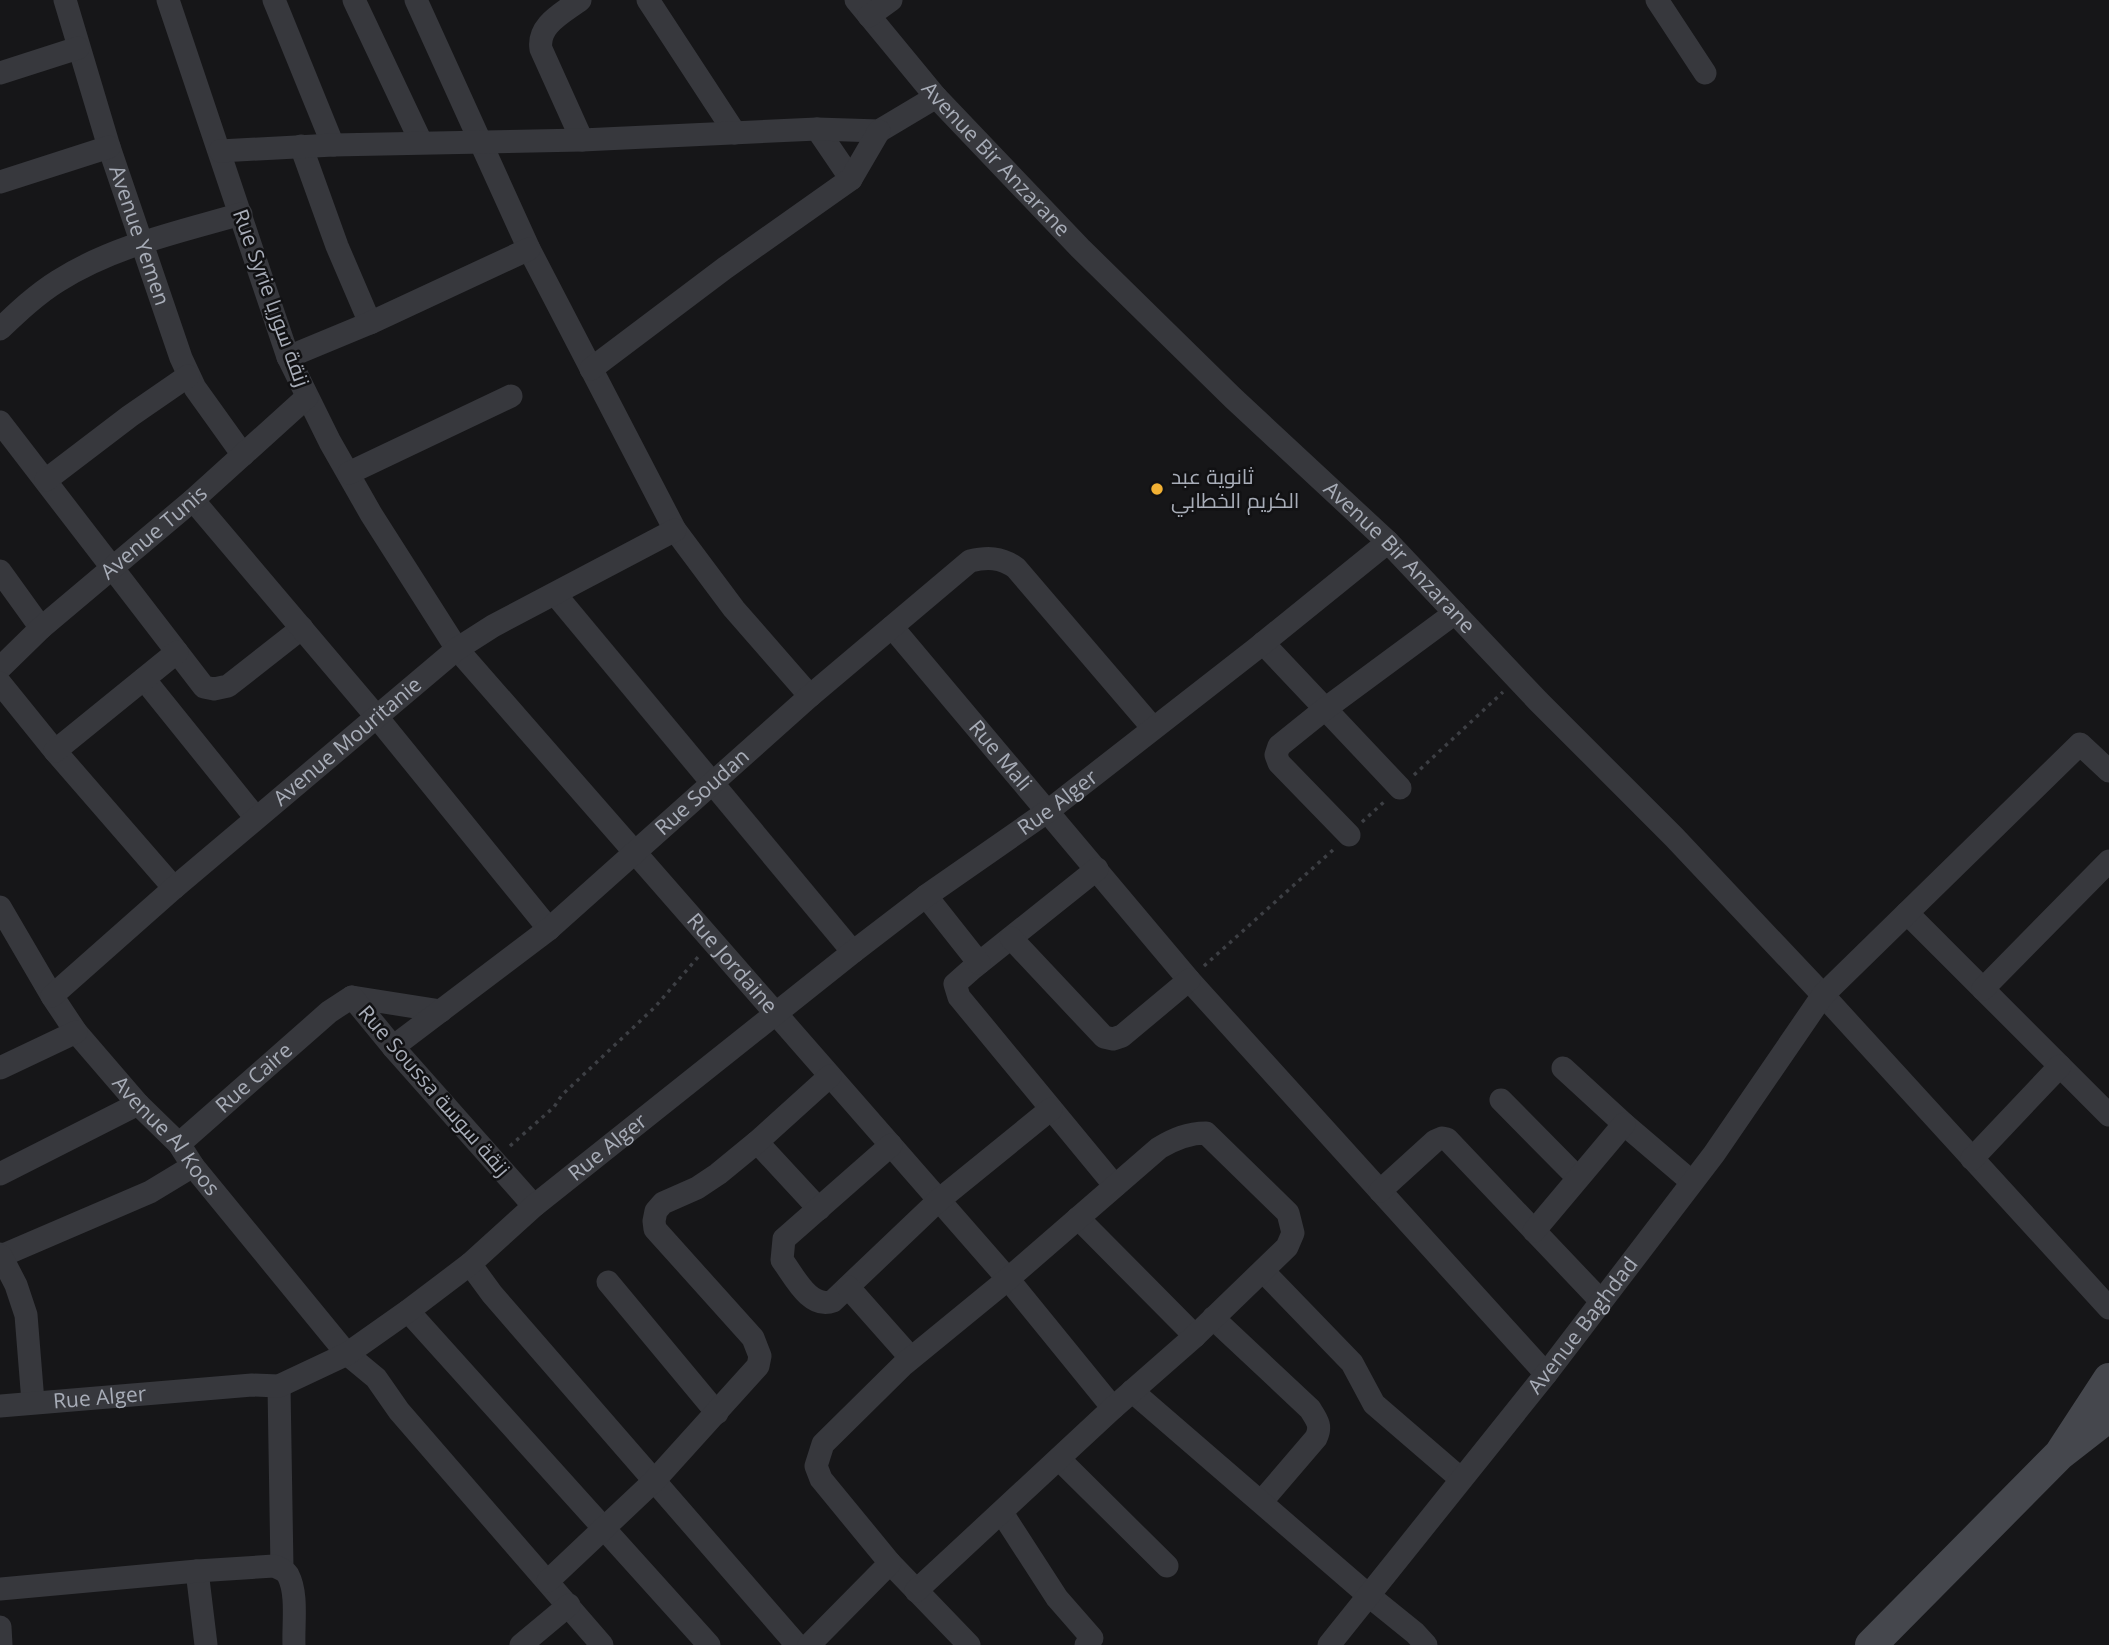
<svg xmlns="http://www.w3.org/2000/svg" width="2109" height="1645" font-family="'Open Sans',Cairo,sans-serif">
<style>
.lines{fill:none;stroke-linecap:round;stroke-linejoin:round}
.path{stroke:#3d3f44;stroke-width:3.5;stroke-dasharray:3.5 5;stroke-linecap:butt}
.street{stroke:#37383d;stroke-width:23}
.secondary{stroke:#45474d;stroke-width:32}
.poi-dot{fill:#f2b134;stroke:#111113;stroke-width:2.5}
.labels{text-anchor:middle;stroke-width:5;stroke-linejoin:round;paint-order:stroke}
.street-label{font-size:21px;fill:#a8adb8;stroke:#111113}
.poi-label{font-size:21px;fill:#a8adb8;stroke:#111113;text-anchor:start}
</style>
<rect width="100%" height="100%" fill="#161618"/>
<g class="lines">
<path class="path" d="M1414,775L1503,692
M1362,822L1385,801
M1204,966L1334,849
M510,1146L554,1107L562,1095L655,1007L699,956"/>
<g class="street">
<path id="s1" d="M65,0L109,147L181,358L195,388L243,455"/>
<path id="s2" d="M168,0L288,357L330,442L371,514L457,649L1008,1279L1113,1408"/>
<path d="M274,0L333,145"/>
<path d="M354,0L421,142"/>
<path d="M416,0L529,249L675,530L734,609L810,696"/>
<path d="M580,0C563,13 537,25 541,49L582,140"/>
<path d="M648,0L735,133"/>
<path id="s3" d="M856,0L936,97L1080,248L1233,398L1388,542L1538,701L1674,837L1823,995L2109,1308"/>
<path d="M1657,0L1705,73"/>
<path d="M869,16L891,0"/>
<path d="M0,73L78,48"/>
<path d="M817,129L851,179"/>
<path d="M301,146L337,246L370,323"/>
<path d="M220,151L333,145L582,140L817,129L879,131L936,97"/>
<path d="M0,182L109,147"/>
<path d="M0,329C18,312 37,294 58,281C113,246 179,232 241,214"/>
<path d="M288,357L370,323L529,249"/>
<path d="M591,369L725,268L851,179L879,131"/>
<path d="M0,422L204,687L214,689L228,686L302,628"/>
<path d="M349,473L511,396"/>
<path d="M46,480L130,416L188,376"/>
<path d="M193,500L376,716L549,929"/>
<path d="M0,571L41,628"/>
<path d="M555,594L853,952"/>
<path id="s4" d="M892,627L1189,980L1546,1374"/>
<path d="M1263,643L1400,788"/>
<path id="s5" d="M0,668L41,628L193,500L307,397"/>
<path d="M144,679L256,818"/>
<path d="M0,683L55,751L174,888"/>
<path d="M55,751L177,652"/>
<path d="M1349,835L1279,763L1276,755L1279,746L1325,709L1455,613"/>
<path d="M1097,869L973,968L955,984L959,997L1115,1186"/>
<path d="M926,896L979,963"/>
<path id="s6" d="M0,907L52,996L76,1032L138,1104L179,1144L193,1166L347,1354L376,1378L399,1411L602,1645"/>
<path d="M1907,913L2109,1115"/>
<path d="M1011,938L1104,1037L1113,1039L1122,1036L1189,980"/>
<path d="M1983,989L2109,861"/>
<path id="s7" d="M52,996L174,888L457,649L493,626L675,530"/>
<path d="M352,997L441,1011"/>
<path id="s8" d="M393,1047L549,929L810,696L970,561C987,557 1001,557 1016,568L1153,728"/>
<path d="M0,1068L76,1032"/>
<path d="M1563,1068L1624,1124L1692,1182"/>
<path d="M1501,1100L1578,1178"/>
<path d="M757,1142L819,1209"/>
<path id="s9" d="M179,1144L329,1012L352,997L393,1047L534,1206"/>
<path d="M891,1145L784,1239L782,1260C794,1276 810,1310 833,1301L939,1200L1051,1109"/>
<path d="M1972,1159L2060,1066"/>
<path d="M0,1174L138,1104"/>
<path d="M1380,1191L1435,1141L1442,1138L1447,1139L1601,1301"/>
<path d="M1078,1218L1195,1336"/>
<path d="M1534,1231L1624,1124"/>
<path d="M0,1254L1,1256L150,1192L193,1166"/>
<path d="M1,1256L16,1285L26,1315L33,1402"/>
<path d="M470,1264L492,1294L797,1645"/>
<path d="M1263,1271L1352,1363L1374,1404L1461,1479"/>
<path d="M608,1282L717,1413"/>
<path d="M848,1287L911,1358"/>
<path d="M408,1311L709,1645"/>
<path d="M1213,1318L1310,1409C1317,1420 1322,1426 1316,1438L1262,1501"/>
<path d="M279,1386L282,1569"/>
<path d="M1132,1391L1368,1595L1415,1633L1426,1645"/>
<path id="s10" d="M0,1406L252,1385L279,1386L347,1354L408,1311L470,1264L534,1206L853,952L926,896L1048,811L1257,648L1388,542"/>
<path d="M1059,1459L1167,1566"/>
<path d="M1002,1513L1057,1598L1092,1638L1086,1645"/>
<path d="M890,1563L969,1645"/>
<path d="M197,1571L206,1645"/>
<path d="M548,1581L654,1481L758,1366L760,1356L753,1338L655,1229L654,1221L656,1211L663,1203L697,1188L718,1174L757,1142L830,1076"/>
<path d="M0,1589L197,1571L274,1566C279,1568 285,1570 288,1575C298,1594 293,1624 294,1645"/>
<path d="M0,1627L1,1645"/>
<path d="M521,1645L569,1605"/>
<path d="M809,1645L890,1563L821,1479L816,1466L823,1444L903,1365L1008,1279L1159,1148C1174,1139 1188,1133 1206,1133L1288,1213L1293,1233L1287,1247L1195,1336L1113,1408L916,1591"/>
<path id="s11" d="M1329,1645L1546,1374L1714,1154L1823,995L2080,744L2109,771"/>
</g>
<path class="secondary" d="M2109,1379L2060,1454L2109,1416
M1871,1645L2060,1454"/>
</g>
<circle class="poi-dot" cx="1157" cy="489" r="7"/>
<g class="labels">
<g class="street-label">
<text dy="7" stroke="none"><textPath href="#s3" startOffset="212">Avenue Bir Anzarane</textPath></text>
<text dy="7" stroke="none"><textPath href="#s1" startOffset="247">Avenue Yemen</textPath></text>
<text transform="translate(271 298) rotate(70)" y="7">Rue Syrie زنقة سوريا</text>
<text dy="7" stroke="none"><textPath href="#s5" startOffset="205">Avenue Tunis</textPath></text>
<text dy="7" stroke="none"><textPath href="#s3" startOffset="779">Avenue Bir Anzarane</textPath></text>
<text dy="7" stroke="none"><textPath href="#s7" startOffset="390">Avenue Mouritanie</textPath></text>
<text dy="7" stroke="none"><textPath href="#s4" startOffset="168">Rue Mali</textPath></text>
<text dy="7" stroke="none"><textPath href="#s8" startOffset="401">Rue Soudan</textPath></text>
<text dy="7" stroke="none"><textPath href="#s10" startOffset="1255">Rue Alger</textPath></text>
<text dy="7" stroke="none"><textPath href="#s2" startOffset="1132">Rue Jordaine</textPath></text>
<text dy="7" stroke="none"><textPath href="#s9" startOffset="100">Rue Caire</textPath></text>
<text transform="translate(434 1091) rotate(49)" y="7">Rue Soussa زنقة سوسة</text>
<text dy="7" stroke="none"><textPath href="#s6" startOffset="284">Avenue Al Koos</textPath></text>
<text dy="7" stroke="none"><textPath href="#s10" startOffset="688">Rue Alger</textPath></text>
<text dy="7" stroke="none"><textPath href="#s11" startOffset="408">Avenue Baghdad</textPath></text>
<text dy="7" stroke="none"><textPath href="#s10" startOffset="100">Rue Alger</textPath></text>
</g>
<g class="poi-label">
<text x="1171" y="484">ثانوية عبد<tspan x="1171" dy="24">الكريم الخطابي</tspan></text>
</g>
</g>
</svg>
